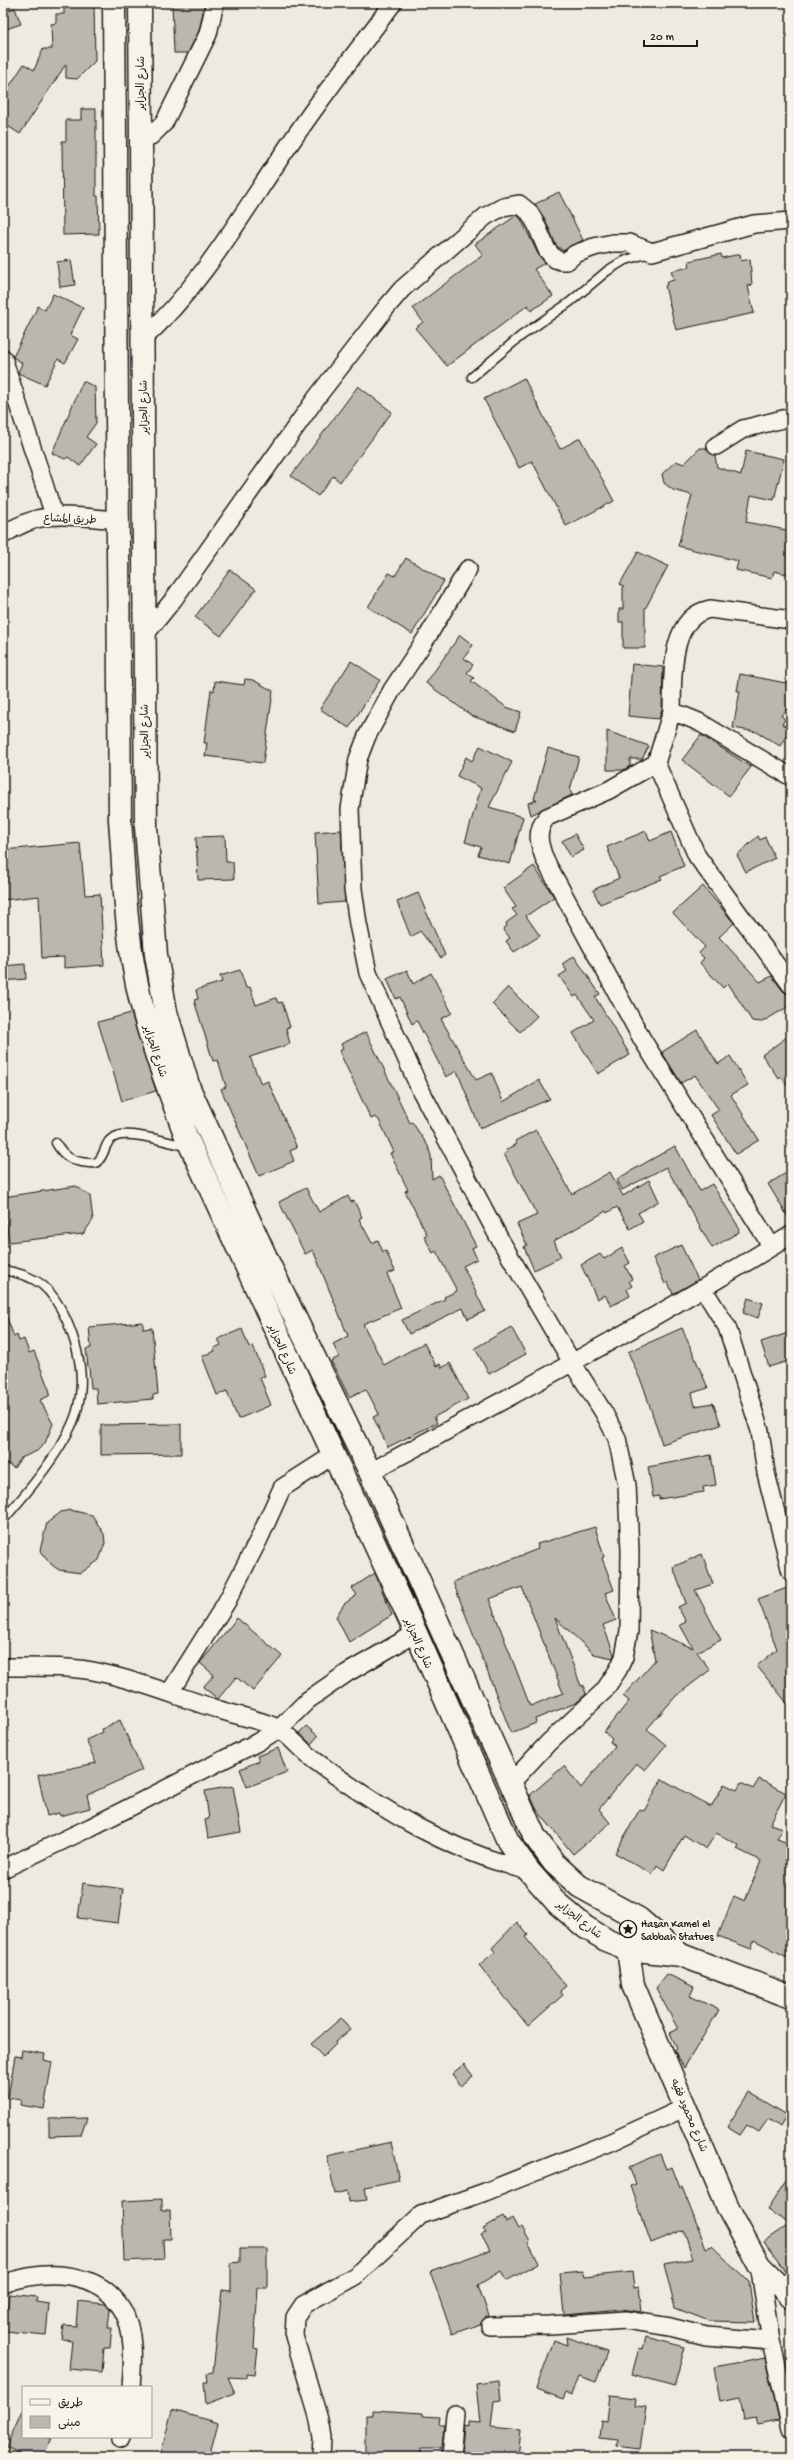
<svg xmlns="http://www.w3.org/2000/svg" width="794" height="2460" font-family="'Gochi Hand','Playpen Sans Arabic',sans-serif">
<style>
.building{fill:#bab7af;stroke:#1c1c1c;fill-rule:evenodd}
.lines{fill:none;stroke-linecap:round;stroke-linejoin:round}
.lane-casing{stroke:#1c1c1c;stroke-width:11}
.street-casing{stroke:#1c1c1c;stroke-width:20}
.primary-casing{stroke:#1c1c1c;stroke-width:25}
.lane{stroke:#f7f3e8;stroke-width:8}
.street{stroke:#f7f3e8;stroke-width:17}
.primary{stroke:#f7f3e8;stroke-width:22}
.labels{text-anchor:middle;stroke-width:4;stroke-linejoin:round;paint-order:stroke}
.street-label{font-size:11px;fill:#1c1c1c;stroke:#f7f3e8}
.poi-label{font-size:11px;fill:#1c1c1c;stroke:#f7f3e8;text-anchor:start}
</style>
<rect width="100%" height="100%" fill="#eeeae0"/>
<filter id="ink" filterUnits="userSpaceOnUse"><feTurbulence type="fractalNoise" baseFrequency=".025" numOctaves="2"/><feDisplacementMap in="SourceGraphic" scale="8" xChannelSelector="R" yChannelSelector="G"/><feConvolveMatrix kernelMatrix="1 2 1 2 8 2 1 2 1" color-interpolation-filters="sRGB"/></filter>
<g filter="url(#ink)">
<path class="building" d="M64,3H94L95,61L77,79L66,78V64L20,134L3,123V96L24,64L34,70L43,49H52L51,24L56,23V14H64Z
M172,3H205L199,31L188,53H174Z
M15,8L21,24L3,30V12Z
M81,109H96V196H98L99,234L63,235L62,141H66V120H81Z
M559,192L583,240L563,251L556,245L545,219L535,204Z
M517,215L521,219L538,254L545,263L534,269L553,296L531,311L528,305L447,366L415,328L423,322L413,308L483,255L475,244Z
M721,254L722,258L740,254L741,261L750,259L752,285L748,286L754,313L676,330L665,286L667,285L666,282L674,280L671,271L690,267L689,261Z
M71,260L75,285L60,287L57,262Z
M53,294L83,308L70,335L78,339L65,363L58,359L45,385L18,373L22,363L13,357L38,306L45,310Z
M524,378L560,449L580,438L614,501L566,526L532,461L519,468L484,399Z
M83,381L95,387L96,423L86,437L96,444L80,466L68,457L65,459L52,453Z
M358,386L392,412L340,482L333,476L318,496L291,476Z
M700,448H706L715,456L717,467L741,475L746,451L784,459L774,500L751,495L746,522L791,531V575L774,571L772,578L736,570L738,561L678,546L692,495L673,490L664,483L662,474L676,461L684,464Z
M638,552L668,566L645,609V648H623V622H619V609H623V586L620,584Z
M406,558L444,581L412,634L368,607L389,573L395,576Z
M230,570L256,589L221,636L195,617Z
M460,635L473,645L464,658L473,665L467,673L474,678L471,681L506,707L521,712L515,731L472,716L426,683Z
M351,661L380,680L349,728L320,709Z
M632,664L663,667L662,709L659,719L628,716Z
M740,674L791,684V703L781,716L785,719L782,724L790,729L780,746L757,732L733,728L740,691H737Z
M245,679L253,680L273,691L263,763L205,756L207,743H204L211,690L214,691L215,681L244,685Z
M607,731L649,746L642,759H630V766L623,770H607Z
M701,735L751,767L729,796L682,760Z
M480,746L512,762L489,807L523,817L510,864L478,855L481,847L465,842L481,788L457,776L466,757L472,761Z
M548,748L579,757L570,790L572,795L531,815L528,803L537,800L534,799Z
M341,830L345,902L319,904L315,832Z
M646,831L650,841L671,832L684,866L660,876L662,879L600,904L593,890L619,878L607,847Z
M575,834L584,850L571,857L562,841Z
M225,836L226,862H233L234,879L198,880L196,837Z
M758,836L760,840L765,837L775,858L746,872L737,855Z
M80,843L85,895L100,894L104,965L64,968V957L42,958L39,896L3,900V850Z
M534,866L554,897L526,916L540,936L514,952L506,941L510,938L503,929L507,926L506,923L517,915L512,909L516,907L503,888Z
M703,886L734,923L719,937L760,982L772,976L783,991L791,995V1005L762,1022L752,1021L728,983L723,988L700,963L704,958L699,953L705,947L673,913Z
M418,893L445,955L441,958L420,931L411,937L397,902Z
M574,956L600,994L595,997L630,1055L598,1074L573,1033L594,1020L577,995L574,997L559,976L567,971L562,964Z
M25,964L26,979L3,981V966Z
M240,970L246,988L250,987L256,1005L276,998L278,1003L282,1002L290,1027L286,1028L290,1044L250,1057L261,1084L268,1081L297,1148L290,1151L294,1161L259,1176L221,1089L226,1087L218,1060L213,1061L194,1000L198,999L196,990L222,982L220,976Z
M407,970L413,984L431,973L452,1013L441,1019L476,1080L492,1073L503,1102L539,1080L550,1099L480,1128L457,1071L446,1077L417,1021L412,1024L400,997L396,999L387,979Z
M508,987L537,1016L520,1032L492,1004Z
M131,1013L156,1091L122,1101L98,1022Z
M697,1030L718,1064L730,1056L748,1085L731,1095L759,1140L736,1154L711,1115L719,1110L695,1075L681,1083L662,1052Z
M366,1032L410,1123L412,1122L428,1146L431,1156L432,1179L439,1175L476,1246L472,1248L477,1259L463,1266L485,1311L468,1319L463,1308L409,1334L402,1320L445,1299L444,1297L457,1291L436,1251L433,1253L424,1236L427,1235L405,1191L408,1190L390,1153L394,1152L379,1120L375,1117L371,1119L339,1051L343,1049L341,1044Z
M791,1034V1091L781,1077L779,1079L762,1055Z
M536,1130L572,1194L610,1172L623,1196L649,1180L659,1201L638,1213L643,1221L630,1229L617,1207L607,1213L606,1211L554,1241L561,1257L534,1270L524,1247L527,1245L517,1224L537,1215L504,1154L508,1152L506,1150L517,1144L515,1141Z
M675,1146L700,1191L712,1184L738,1226L739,1232L712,1248L666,1167L622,1190L617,1179Z
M791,1170V1222L768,1184Z
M76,1186L90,1196L93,1220L83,1234L9,1242L3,1197Z
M306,1188L319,1212L348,1196L351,1202L354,1201L362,1217L359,1219L372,1243L378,1240L383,1252L386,1251L395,1271L387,1274L401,1308L363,1324L384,1365L424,1343L436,1366L440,1364L442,1368L450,1363L468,1399L434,1417L437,1423L388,1447L373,1417L379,1414L366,1389L349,1397L331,1361L339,1357L333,1344L348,1336L313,1250L305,1254L279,1202Z
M681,1245L698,1280L673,1294L668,1282L665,1284L653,1258Z
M622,1248L630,1263L625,1266L632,1279L629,1281L632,1286L627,1289L630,1296L611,1306L605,1295L597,1299L581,1265L600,1254L604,1259Z
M748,1298L763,1303L758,1318L743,1313Z
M3,1312H5L14,1337L17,1335L19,1341L24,1339L29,1353L34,1351L50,1392L49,1396L40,1400L53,1424L45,1443L37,1451L21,1458L14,1468L3,1461Z
M143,1322V1329L152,1328L158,1394L153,1395V1399L97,1404L96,1388H91L89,1367H88L86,1349L91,1348L89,1327Z
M511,1327L526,1354L489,1374L475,1348Z
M682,1328L708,1388L692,1393L695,1406L713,1403L721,1425L662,1444L644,1388L628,1352Z
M242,1329L249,1347L253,1346L265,1376L260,1378L271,1405L238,1419L227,1391L217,1395L202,1356L215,1351L214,1348L221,1345L218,1339Z
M788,1333L791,1342V1360L769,1367L761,1342Z
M181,1424V1454L101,1455V1425Z
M711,1455L716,1485L703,1487L704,1492L659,1499V1496L653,1497L648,1467Z
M70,1510L92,1515L104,1534L105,1543L99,1560L81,1573L59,1570L52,1565L40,1550L47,1523L61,1512Z
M595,1527L604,1557L602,1558L614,1590L605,1593L616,1620L603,1625L614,1654L613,1658L594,1654L555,1618L581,1686L583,1685L586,1694L576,1703L535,1719L536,1723L511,1733L453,1582L538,1549L537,1544ZM522,1587L563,1693L530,1706L489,1599Z
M702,1554L713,1584L695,1590L721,1640L697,1652L710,1670L676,1696L647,1729L666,1745L645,1770L636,1763L599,1809L610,1823L573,1854L537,1810L530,1795L564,1766L581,1788L615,1746L610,1742L612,1739L604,1732L629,1701L623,1696L655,1660L649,1630L693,1648L680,1625L686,1622L678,1607L686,1603L673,1567Z
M375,1573L392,1615L349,1642L336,1617L344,1604L357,1595L352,1588Z
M787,1588L791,1599V1708L757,1666L777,1649L758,1599Z
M237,1618L282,1656L253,1691L236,1677L218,1699L203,1687L214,1675L200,1663Z
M120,1720L142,1770L87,1795L90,1808L60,1816L59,1813L47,1816L38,1775L96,1763L86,1740L103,1732L102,1729Z
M306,1726L318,1736L311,1744L299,1733Z
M278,1748L287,1772L247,1787L240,1769L259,1761L257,1756Z
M662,1779L711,1807L724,1784L737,1790L741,1783L753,1789L759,1779L786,1793L770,1824L782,1828L777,1839L791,1844V1959L754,1940L751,1949L718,1936L734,1896L745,1901L761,1861L737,1849L739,1845L716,1833L706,1849L684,1835L664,1870L657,1865L652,1874L615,1853L640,1809L644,1811Z
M233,1786L241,1832L208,1838L205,1820L209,1819L205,1791Z
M83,1883L123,1889L118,1923L78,1918Z
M517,1922L528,1935L525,1937L566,1986L560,1991L563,1995L528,2026L479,1965L495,1952L492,1948Z
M667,1974L694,1987L690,1996L719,2010L684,2068L674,2050L677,2048L670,2033L678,2029L656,1988Z
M341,2018L350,2030L335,2042L336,2044L323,2057L311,2044Z
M22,2050L45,2054L44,2060L52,2062L44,2109L20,2105L21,2100L8,2098L15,2056L21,2057Z
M464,2064L473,2076L461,2086L452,2074Z
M749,2092L787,2115L780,2127L768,2119L759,2132L747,2125L740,2135L727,2127Z
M87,2118L81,2135L49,2136V2119Z
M391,2142L399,2180L365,2187L367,2200L349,2202L348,2191L335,2194L327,2156Z
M660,2154L666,2169L672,2167L680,2188L682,2187L706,2248L712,2246L749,2282L755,2322L709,2321L675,2308L664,2264L693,2259L684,2230L651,2243L631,2186L636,2184L629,2167Z
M791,2173V2279L764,2242L790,2224L767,2210Z
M162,2199V2210H170L171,2239H163L164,2259L124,2261L122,2201Z
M503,2217L506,2222L512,2218L518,2229L522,2227L530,2242L528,2243L539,2263L506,2281L501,2271L478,2285L489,2316L485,2318L480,2324L452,2334L430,2271L490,2250L481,2234L486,2232L483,2228Z
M240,2249H267V2288H258L254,2348L258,2349L255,2375L247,2374V2378L228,2377L235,2393L206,2404L204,2382H208L207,2373L213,2372L222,2290L231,2291V2263L240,2262Z
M582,2271L584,2277L632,2272L634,2288L639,2287L642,2312L622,2309L564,2314L560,2273Z
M9,2294L37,2297L36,2302L49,2304L46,2335L5,2331Z
M78,2301L105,2304L110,2310L108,2328H112L110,2348H104L102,2372L69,2369L72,2341L62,2340L64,2325L76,2326Z
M567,2337L607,2352L596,2382L579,2376L572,2395L566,2392L563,2399L536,2389L554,2340L568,2345Z
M646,2337L685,2347L674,2386L632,2374L639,2348L643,2349Z
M765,2358L779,2420L757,2424L755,2417L744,2419L740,2397L720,2401L714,2368Z
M499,2381L501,2400L494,2401L491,2427L521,2430L518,2457H461L464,2426L468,2427V2422L480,2423L476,2384Z
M610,2395L636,2398L635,2406L646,2407L640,2449L617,2446L618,2440L599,2438L601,2421L607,2422Z
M23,2409V2437H52L43,2457H15L17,2452L6,2447Z
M172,2410L218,2423L209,2457H160Z
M373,2410L423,2413V2416L439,2417L438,2424H444L442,2449H421L420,2457H373V2454H366V2415H373Z"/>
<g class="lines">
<defs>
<path id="lane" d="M472,377L521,336L570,302L607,271L623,261L649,253
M56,1143C64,1157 73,1162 89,1163C91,1163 95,1164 97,1162C107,1154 103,1140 117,1136C133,1131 170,1143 187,1146
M3,1270C38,1276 51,1287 66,1319C78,1346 85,1378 78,1407C70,1443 27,1493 3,1520"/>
<path id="street" d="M140,138L151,136L164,123L208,34L215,3
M142,340C203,284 243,212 289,145C322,96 358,50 393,3
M3,358L54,515
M716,446L743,429L791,417
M3,535C45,507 71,517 118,520
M468,569L429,634L392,690L367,736L358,759L350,809L353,889L358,924L368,973L420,1089L498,1236L573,1364L604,1413L617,1438L627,1485L630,1551L629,1631L624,1657L618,1670L604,1691L549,1742L510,1784
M144,636L173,600L317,397L385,309L402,289L486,216L503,207L519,204L529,212L536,224L547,250L555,259L561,261H567L575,254L594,247L613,243H629L652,252L754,224L791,221
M672,711C673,680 668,617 710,609L791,620
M656,763L609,790L547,817C535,831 539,844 545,860L642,1039L772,1247
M791,777L699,722L672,711L656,763L697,856L791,985
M704,1290L727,1327L760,1431L766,1473L791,1572
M370,1472C512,1396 654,1320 791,1235
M3,1667C32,1667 74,1666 102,1673C143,1682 181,1698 220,1710C234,1715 270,1722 280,1730C292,1738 302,1751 314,1760C384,1811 444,1849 529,1871
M170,1692L226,1603L259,1539L282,1488L332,1456
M3,1869L91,1827L256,1743L279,1729L308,1700L347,1673L416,1633
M759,2265L771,2341L791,2429
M3,2284C42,2270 97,2268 122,2309C135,2330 133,2363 131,2387
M490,2326L550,2325L626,2320L670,2327L706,2336L771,2341
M120,2439L121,2437
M321,2457L322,2437L318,2416L294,2336L295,2317L303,2305L355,2276L421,2215L485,2192L611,2142L686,2107
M451,2457L455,2414"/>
<path id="primary" d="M114,3L120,820C124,871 125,923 135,974C145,1029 166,1083 186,1136L416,1633L508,1841L529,1871L558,1904L585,1927L608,1941L628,1949L681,1955L791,1997
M140,3L146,827L156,955L166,1012L189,1088L269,1264L370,1472L535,1837L554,1863L579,1886L639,1919L681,1955
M633,1936L628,1949L633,1985L729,2210L759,2265L791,2297"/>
</defs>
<use href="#lane" class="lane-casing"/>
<use href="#street" class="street-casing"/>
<use href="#primary" class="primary-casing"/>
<use href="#lane" class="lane"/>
<use href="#street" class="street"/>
<use href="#primary" class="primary"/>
</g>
</g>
<defs>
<symbol id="sight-ring" viewBox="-11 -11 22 22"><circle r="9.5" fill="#f7f3e8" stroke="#1c1c1c" stroke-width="1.5"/><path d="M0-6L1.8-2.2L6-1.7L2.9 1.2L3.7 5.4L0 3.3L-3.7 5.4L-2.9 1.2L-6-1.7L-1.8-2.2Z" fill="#1c1c1c"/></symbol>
</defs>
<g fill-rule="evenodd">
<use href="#sight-ring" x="618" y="1919" width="20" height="20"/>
</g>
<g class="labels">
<g class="street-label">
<text transform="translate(140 83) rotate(-90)" y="4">شارع الجزاير</text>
<text transform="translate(143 407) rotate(-91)" y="4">شارع الجزاير</text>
<text transform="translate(70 518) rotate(2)" y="4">طريق المشاع</text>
<text transform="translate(144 731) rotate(-91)" y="4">شارع الجزاير</text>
<text transform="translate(156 1051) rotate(72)" y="4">شارع الجزاير</text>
<text transform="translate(283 1349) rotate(66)" y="4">شارع الجزاير</text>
<text transform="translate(419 1643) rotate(66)" y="4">شارع الجزاير</text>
<text transform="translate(580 1919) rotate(38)" y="4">شارع الجزاير</text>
<text transform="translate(690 2115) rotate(67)" y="4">شارع محمود فقيه</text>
</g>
<g class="poi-label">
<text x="641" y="1927">Hasan Kamel el<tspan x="641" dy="13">Sabbah Statues</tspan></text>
</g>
</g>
<rect width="794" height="2460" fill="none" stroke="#f7f3e8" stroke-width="16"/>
<rect x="8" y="8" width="778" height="2444" fill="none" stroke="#1c1c1c" stroke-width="1.5" filter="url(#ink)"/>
<rect x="22" y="2386" width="130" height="52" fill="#f7f3e8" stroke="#9f9d96"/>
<rect x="30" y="2399" width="20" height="6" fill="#f7f3e8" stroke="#9f9d96"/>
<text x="58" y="2406" font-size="12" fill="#1c1c1c">طريق</text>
<rect x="30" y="2416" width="20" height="12" fill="#bab7af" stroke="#9f9d96"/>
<text x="58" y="2426" font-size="12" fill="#1c1c1c">مبنى</text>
<path d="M644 40v6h53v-6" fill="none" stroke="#1c1c1c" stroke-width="2"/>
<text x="650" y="40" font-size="12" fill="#1c1c1c" stroke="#f7f3e8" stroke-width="3" paint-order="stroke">20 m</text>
</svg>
